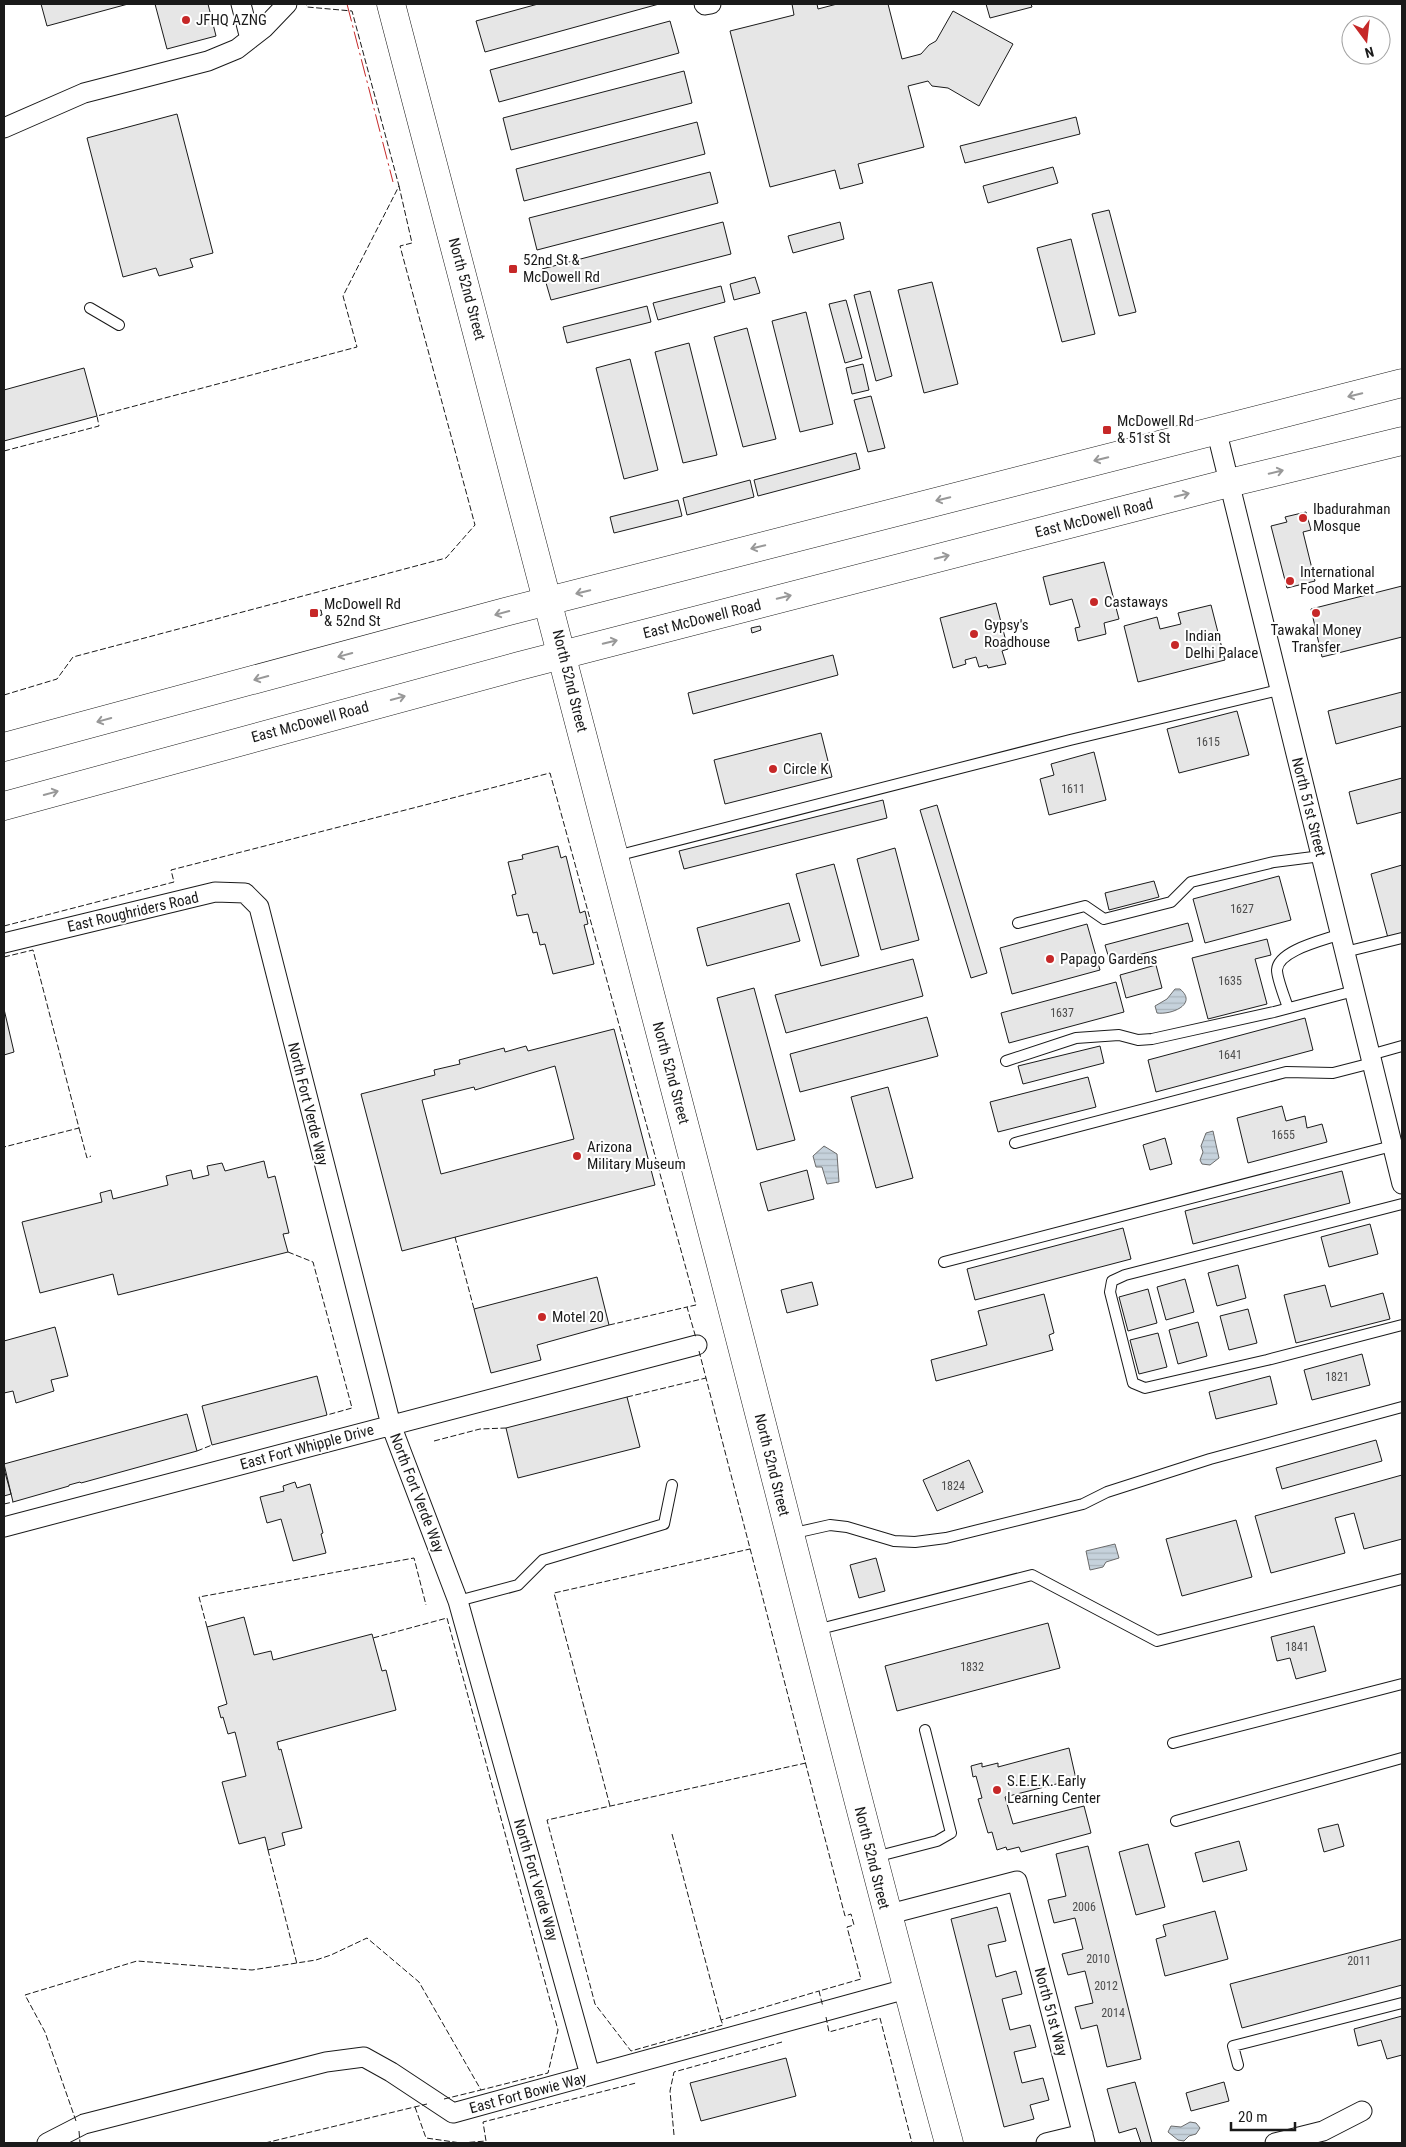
<svg xmlns="http://www.w3.org/2000/svg" width="1406" height="2147" font-family="'Roboto Condensed',sans-serif">
<style>
.water{fill:url(#water-rules);stroke:#6a6a6a}
.building{fill:#e6e6e6;stroke:#1a1a1a;fill-rule:evenodd}
.lines{fill:none;stroke-linecap:round;stroke-linejoin:round}
.service-casing{stroke:#1a1a1a;stroke-width:12}
.minor-casing{stroke:#1a1a1a;stroke-width:21}
.secondary-casing{stroke:#1a1a1a;stroke-width:29}
.primary-casing{stroke:#1a1a1a;stroke-width:29}
.service{stroke:#fff;stroke-width:10}
.minor{stroke:#fff;stroke-width:19}
.secondary{stroke:#fff;stroke-width:28}
.primary{stroke:#fff;stroke-width:28}
.fence{stroke:#1a1a1a;stroke-width:1;stroke-dasharray:6 2.5;stroke-linecap:butt}
.power{stroke:#c62828;stroke-width:1;stroke-dasharray:18 4 2.5 4;stroke-linecap:butt}
.oneway{stroke:#989898}
.poi-dot{fill:#c62828;stroke:#fff;stroke-width:2}
.labels{text-anchor:middle;stroke-width:4;stroke-linejoin:round;paint-order:stroke}
.number-label{font-size:12px;fill:#4d4d4d}
.poi-label{font-size:15px;fill:#1a1a1a;stroke:#fff;text-anchor:start}
.street-label{font-size:15px;fill:#1a1a1a;stroke:#fff}
</style>
<defs>
<pattern id="water-rules" width="6" height="5" patternUnits="userSpaceOnUse" patternTransform="scale(1.25)"><rect width="6" height="5" fill="#c6d2dc"/><path d="M0 2.5h6" fill="none" stroke="#aab4bc"/></pattern>
</defs>
<rect width="100%" height="100%" fill="#fff"/>
<path class="water" d="M1175,989H1180C1198,1004 1172,1015 1157,1013L1155,1006L1167,999Z
M1213,1131L1219,1158L1210,1165L1202,1164L1200,1160L1203,1152L1201,1146L1206,1133Z
M824,1146L837,1154L839,1182L827,1184L822,1167H816L813,1156Z
M1115,1544L1119,1558L1106,1562L1103,1567L1090,1570L1086,1551Z
M1190,2122L1196,2123L1200,2128L1196,2134L1189,2136L1184,2141L1178,2140L1168,2132L1171,2126L1181,2127Z"/>
<path class="building" d="M41,4H128L47,26Z
M155,4H208L216,36L167,49Z
M538,4H659L485,52L476,21Z
M792,4H817L818,9L837,4H888L902,59L921,54L929,45L936,41L953,11L1013,44L979,106L948,88L932,86L928,81L908,86L924,147L858,164L863,183L840,189L835,170L770,187L730,31L794,15Z
M986,4H1031L1032,7L990,18Z
M670,21L679,53L499,102L490,70Z
M684,71L692,103L511,150L503,118Z
M177,114L213,253L190,259L193,267L159,276L156,268L123,277L87,138Z
M1076,117L1080,134L965,163L960,146Z
M697,122L705,154L524,201L516,169Z
M1053,167L1058,183L988,203L983,186Z
M710,172L718,203L537,250L529,218Z
M1109,210L1136,312L1119,316L1092,214Z
M723,222L731,254L551,300L542,269Z
M840,222L844,239L793,253L788,236Z
M1071,239L1095,334L1062,342L1037,248Z
M516,264L518,272L512,274L510,265Z
M755,277L760,293L734,300L730,284Z
M932,282L958,384L924,393L898,290Z
M721,286L725,302L658,320L653,303Z
M870,291L892,376L876,381L854,295Z
M846,300L862,358L845,363L829,304Z
M647,306L651,322L567,343L563,327Z
M806,312L833,424L800,432L772,321Z
M747,328L776,439L743,447L714,337Z
M689,343L717,455L683,463L655,352Z
M630,359L658,470L624,479L596,368Z
M863,364L869,390L852,394L846,368Z
M84,368L97,416L4,441V390Z
M871,396L885,448L868,452L854,400Z
M856,453L860,469L758,496L754,480Z
M750,480L754,497L687,515L683,498Z
M678,500L682,516L614,533L610,517Z
M1306,512L1311,530L1303,532L1315,581L1287,588L1271,526L1287,522L1285,517Z
M1104,562L1119,619L1104,623L1106,634L1078,641L1075,628L1080,627L1072,599L1050,605L1043,577Z
M1402,586V637L1322,657L1311,609Z
M996,603L1008,649L1002,651L1006,664L988,668L987,665L979,667L976,657L965,660L966,664L953,668L940,618Z
M1211,605L1225,660L1138,682L1124,626L1157,617L1160,629L1181,624L1178,613Z
M321,610L322,615L311,617L310,613Z
M760,626L761,630L752,633L751,628Z
M833,655L838,675L693,714L688,693Z
M1402,692V726L1336,744L1328,711Z
M1237,711L1249,755L1179,773L1167,729Z
M821,733L832,777L725,804L714,760Z
M1094,752L1106,800L1049,815L1040,779L1054,775L1051,764Z
M1402,778V812L1357,824L1349,792Z
M883,800L887,818L684,869L679,851Z
M937,805L987,973L971,978L920,810Z
M558,846L561,858L566,856L580,913L585,911L588,924L584,925L594,964L553,974L545,944L540,945L537,932L533,933L528,914L517,916L512,895L516,894L508,862L523,859L522,855Z
M895,848L919,940L881,950L857,859Z
M834,864L859,956L821,966L796,874Z
M1402,865V934L1388,938L1371,874Z
M1279,876L1291,920L1205,943L1193,899Z
M1154,881L1159,897L1109,910L1105,893Z
M789,903L800,941L707,966L697,928Z
M1188,923L1193,941L1110,962L1105,945Z
M1087,924L1100,970L1012,994L1000,948Z
M1267,939L1271,955L1255,959L1267,1004L1208,1019L1192,958Z
M913,959L923,996L786,1033L775,995Z
M1156,965L1162,988L1126,998L1120,975Z
M1116,982L1124,1012L1009,1043L1001,1013Z
M754,988L795,1140L757,1150L717,998Z
M4,1009L14,1052L4,1055Z
M927,1017L938,1056L800,1092L790,1054Z
M1305,1018L1313,1050L1156,1092L1148,1060Z
M614,1029L655,1185L402,1251L361,1094L435,1075L434,1070L460,1064L459,1060L504,1048L505,1052L526,1046L528,1051ZM555,1066L574,1139L441,1174L422,1100L474,1087L475,1090Z
M1100,1046L1104,1063L1023,1084L1018,1066Z
M1088,1077L1096,1107L998,1132L990,1102Z
M888,1087L913,1178L876,1188L851,1097Z
M1282,1106L1286,1121L1305,1116L1307,1128L1322,1124L1327,1142L1248,1163L1237,1118Z
M1165,1138L1172,1164L1150,1170L1143,1145Z
M264,1161L268,1178L275,1176L289,1233L283,1234L288,1252L118,1295L113,1274L40,1293L22,1222L102,1202L100,1193L111,1190L113,1199L168,1185L166,1176L191,1170L193,1179L209,1175L207,1166L222,1163L225,1171Z
M807,1170L814,1199L768,1211L760,1183Z
M1342,1171L1350,1203L1193,1244L1185,1211Z
M1370,1224L1378,1254L1329,1267L1321,1237Z
M1123,1228L1131,1259L975,1300L967,1269Z
M1238,1265L1246,1298L1217,1306L1208,1273Z
M597,1277L609,1325L537,1345L541,1360L491,1373L474,1309Z
M1185,1279L1194,1312L1166,1320L1157,1287Z
M812,1282L818,1305L787,1313L781,1290Z
M1325,1285L1331,1307L1383,1293L1390,1319L1296,1343L1284,1295Z
M1148,1289L1157,1323L1128,1331L1119,1297Z
M1044,1294L1054,1333L1049,1335L1053,1350L936,1381L931,1360L987,1345L978,1311Z
M1248,1309L1257,1343L1229,1350L1220,1316Z
M1198,1322L1207,1356L1178,1364L1169,1330Z
M55,1327L68,1376L51,1380L54,1391L16,1403L13,1391L4,1393V1341Z
M1158,1333L1167,1367L1139,1374L1130,1340Z
M1362,1354L1370,1385L1312,1400L1304,1370Z
M317,1376L327,1415L212,1445L202,1406Z
M1270,1376L1277,1404L1216,1419L1209,1392Z
M627,1397L640,1447L518,1478L506,1428Z
M187,1414L197,1451L81,1483L80,1482L69,1485V1486L13,1502L4,1464Z
M1376,1440L1382,1461L1282,1489L1276,1468Z
M969,1460L983,1492L937,1511L923,1480Z
M4,1469L11,1494L4,1496Z
M1402,1475V1539L1364,1549L1354,1513L1335,1518L1345,1553L1271,1573L1255,1516Z
M295,1482L297,1488L310,1484L323,1533L321,1534L326,1553L293,1561L281,1519L267,1523L260,1497L284,1491L283,1486Z
M1236,1520L1252,1577L1182,1596L1166,1539Z
M876,1558L885,1591L859,1598L850,1565Z
M244,1617L254,1655L271,1651L273,1660L372,1634L382,1671L386,1670L396,1710L277,1742L279,1750L281,1749L302,1828L282,1833L285,1845L268,1850L265,1837L239,1844L222,1782L246,1776L235,1732L228,1734L223,1717L221,1718L218,1707L227,1704L207,1627Z
M1048,1623L1060,1668L897,1711L885,1666Z
M1314,1626L1326,1671L1296,1679L1290,1658L1277,1661L1271,1637Z
M1069,1748L1076,1779L1005,1797L1013,1824L1084,1806L1091,1833L1021,1852L1019,1847L1007,1850L1006,1847L997,1850L992,1832L988,1833L978,1799L982,1798L976,1776L973,1777L971,1766L982,1763V1767L998,1763V1767Z
M1338,1824L1344,1846L1324,1852L1318,1829Z
M1239,1841L1247,1870L1203,1882L1195,1853Z
M1148,1844L1165,1907L1136,1915L1119,1852Z
M1088,1846L1141,2059L1107,2067L1097,2025L1081,2029L1075,2007L1093,2003L1085,1971L1068,1975L1062,1954L1083,1949L1075,1918L1054,1923L1048,1900L1066,1896L1056,1854Z
M997,1907L1006,1941L988,1945L996,1977L1016,1971L1022,1994L1002,1999L1010,2030L1030,2025L1036,2047L1014,2052L1022,2083L1043,2078L1049,2100L1030,2105L1034,2119L1004,2127L951,1919Z
M1215,1911L1228,1959L1165,1976L1156,1939L1166,1936L1163,1925Z
M1402,1939V1985L1242,2028L1230,1984Z
M1402,2016V2055L1387,2059L1381,2040L1358,2046L1354,2029Z
M786,2058L796,2096L701,2121L690,2083Z
M1135,2082L1152,2143H1141L1136,2128L1119,2133L1107,2089Z
M1224,2082L1229,2101L1191,2111L1186,2093Z"/>
<g class="lines">
<defs>
<path id="service" d="M90,308L119,325
M616,856L1070,740L1279,690
M1018,923L1085,906L1104,919L1171,902L1191,882L1274,862L1321,856
M1345,952L1402,938
M1288,1008C1285,998 1277,979 1277,970C1278,950 1325,940 1341,934
M1370,1055L1402,1046
M1006,1061L1076,1038L1119,1035L1138,1040L1152,1039L1274,1012L1354,991
M1015,1143L1286,1072L1333,1073L1372,1063
M1402,1204L1125,1275L1112,1281L1110,1292L1133,1383L1145,1388L1267,1360L1402,1325
M944,1262L1392,1146
M790,1534L830,1525L847,1527L894,1541L915,1542L946,1538L1083,1504L1107,1492L1210,1459L1402,1407
M458,1601L518,1585L543,1560L664,1524L672,1485
M816,1630L1032,1575L1157,1641L1402,1579
M1173,1743L1402,1684
M1176,1821L1402,1758
M875,1857L937,1841L951,1833L925,1730
M1238,2065L1233,2046L1402,2003"/>
<path id="minor" d="M241,4L250,39
M704,4L705,5L711,4
M4,128L84,93L208,61L237,49L264,28L287,4
M1216,429L1402,1184
M4,943L215,892L245,893L259,907L391,1425L458,1601L590,2075
M4,1527L697,1345
M886,1915L1017,1881L1085,2143
M47,2143L84,2124L326,2062L364,2057L391,2072L453,2113L906,1989
M1046,2143L1083,2134
M1275,2143L1323,2131L1362,2111"/>
<path id="secondary" d="M391,4C502,423 612,842 720,1261C796,1555 869,1850 949,2143"/>
<path id="primary" d="M4,747L505,612L1402,383
M4,806L519,666L1229,483L1402,441"/>
</defs>
<use href="#service" class="service-casing"/>
<use href="#minor" class="minor-casing"/>
<use href="#secondary" class="secondary-casing"/>
<use href="#primary" class="primary-casing"/>
<use href="#service" class="service"/>
<use href="#minor" class="minor"/>
<use href="#secondary" class="secondary"/>
<use href="#primary" class="primary"/>
<path class="fence" d="M4,451L99,426L97,416L357,347L343,296L399,186L352,11L307,7L306,4
M4,695L57,679L73,657L446,558L475,525L400,246L412,243L399,186
M4,926L174,882L171,870L550,773L696,1305L687,1307L696,1338
M4,957L33,950L79,1128L4,1147
M79,1128L87,1158L91,1156
M455,1237L474,1309
M288,1252L313,1262L352,1408L327,1415
M609,1325L687,1307
M699,1351L845,1916L851,1914L854,1925L847,1927L861,1979L819,1991L823,2007
M627,1397L706,1378
M434,1441L480,1429L506,1428
M197,1451L212,1445
M4,1504L13,1502
M207,1627L199,1597L414,1558L426,1605
M806,1763L547,1820L595,2004L631,2051L723,2025L721,2020L819,1991
M610,1806L554,1593L750,1549
M672,1834L721,2020
M268,1850L297,1964
M826,2017L829,2032L880,2018L912,2143
M444,2099L481,2090
M415,2107L426,2138L461,2143L486,2141L483,2122L636,2083
M76,2121L45,2032L25,1995L137,1961L252,1970L316,1960L331,1955L367,1938L419,1982L481,2090L548,2073L558,2030L447,1618L373,1638
M79,2131L80,2143
M674,2135L670,2091L674,2072L782,2042
M265,2143L427,2104"/>
<path class="power" d="M347,4L393,182"/>
</g>
<defs><path id="oneway-shaft" d="M-6 0H5M1.5-3L5.5 0L1.5 3" fill="none" stroke-width="1.6" stroke-linecap="round" stroke-linejoin="round" transform="scale(1.25)"/></defs>
<g class="oneway">
<use href="#oneway-shaft" transform="translate(1355 395) rotate(166)"/>
<use href="#oneway-shaft" transform="translate(1101 459) rotate(166)"/>
<use href="#oneway-shaft" transform="translate(1276 472) rotate(-14)"/>
<use href="#oneway-shaft" transform="translate(1182 495) rotate(-14)"/>
<use href="#oneway-shaft" transform="translate(943 499) rotate(166)"/>
<use href="#oneway-shaft" transform="translate(758 547) rotate(166)"/>
<use href="#oneway-shaft" transform="translate(942 557) rotate(-14)"/>
<use href="#oneway-shaft" transform="translate(583 592) rotate(166)"/>
<use href="#oneway-shaft" transform="translate(784 597) rotate(-14)"/>
<use href="#oneway-shaft" transform="translate(502 613) rotate(165)"/>
<use href="#oneway-shaft" transform="translate(610 642) rotate(-14)"/>
<use href="#oneway-shaft" transform="translate(345 655) rotate(165)"/>
<use href="#oneway-shaft" transform="translate(261 678) rotate(165)"/>
<use href="#oneway-shaft" transform="translate(398 698) rotate(-15)"/>
<use href="#oneway-shaft" transform="translate(104 720) rotate(165)"/>
<use href="#oneway-shaft" transform="translate(51 793) rotate(-15)"/>
</g>
<g class="poi-dot">
<circle cx="186" cy="20" r="5"/>
<rect x="508" y="264" width="10" height="10" rx="2.5"/>
<rect x="1102" y="425" width="10" height="10" rx="2.5"/>
<circle cx="1303" cy="518" r="5"/>
<circle cx="1290" cy="581" r="5"/>
<circle cx="1094" cy="602" r="5"/>
<rect x="309" y="608" width="10" height="10" rx="2.5"/>
<circle cx="1316" cy="613" r="5"/>
<circle cx="974" cy="634" r="5"/>
<circle cx="1175" cy="645" r="5"/>
<circle cx="773" cy="769" r="5"/>
<circle cx="1050" cy="959" r="5"/>
<circle cx="577" cy="1156" r="5"/>
<circle cx="542" cy="1317" r="5"/>
<circle cx="997" cy="1790" r="5"/>
</g>
<g class="labels">
<g class="number-label">
<text x="1208" y="746">1615</text>
<text x="1073" y="793">1611</text>
<text x="1242" y="913">1627</text>
<text x="1230" y="985">1635</text>
<text x="1062" y="1017">1637</text>
<text x="1230" y="1059">1641</text>
<text x="1283" y="1139">1655</text>
<text x="1337" y="1381">1821</text>
<text x="953" y="1490">1824</text>
<text x="1297" y="1651">1841</text>
<text x="972" y="1671">1832</text>
<text x="1084" y="1911">2006</text>
<text x="1098" y="1963">2010</text>
<text x="1359" y="1965">2011</text>
<text x="1106" y="1990">2012</text>
<text x="1113" y="2017">2014</text>
</g>
<g class="poi-label">
<text x="196" y="25">JFHQ AZNG</text>
<text x="523" y="265">52nd St &amp;<tspan x="523" dy="17">McDowell Rd</tspan></text>
<text x="1117" y="426">McDowell Rd<tspan x="1117" dy="17">&amp; 51st St</tspan></text>
<text x="1313" y="514">Ibadurahman<tspan x="1313" dy="17">Mosque</tspan></text>
<text x="1300" y="577">International<tspan x="1300" dy="17">Food Market</tspan></text>
<text x="1104" y="607">Castaways</text>
<text x="324" y="609">McDowell Rd<tspan x="324" dy="17">&amp; 52nd St</tspan></text>
<text x="984" y="630">Gypsy's<tspan x="984" dy="17">Roadhouse</tspan></text>
<text x="1316" y="635" text-anchor="middle">Tawakal Money<tspan x="1316" dy="17">Transfer</tspan></text>
<text x="1185" y="641">Indian<tspan x="1185" dy="17">Delhi Palace</tspan></text>
<text x="783" y="774">Circle K</text>
<text x="1060" y="964">Papago Gardens</text>
<text x="587" y="1152">Arizona<tspan x="587" dy="17">Military Museum</tspan></text>
<text x="552" y="1322">Motel 20</text>
<text x="1007" y="1786">S.E.E.K. Early<tspan x="1007" dy="17">Learning Center</tspan></text>
</g>
<g class="street-label">
<text transform="translate(467 289) rotate(75)" y="5">North 52nd Street</text>
<text transform="translate(1094 518) rotate(-14)" y="5">East McDowell Road</text>
<text transform="translate(702 619) rotate(-14)" y="5">East McDowell Road</text>
<text transform="translate(570 681) rotate(76)" y="5">North 52nd Street</text>
<text transform="translate(310 722) rotate(-15)" y="5">East McDowell Road</text>
<text transform="translate(1309 807) rotate(76)" y="5">North 51st Street</text>
<text transform="translate(133 912) rotate(-13)" y="5">East Roughriders Road</text>
<text transform="translate(671 1073) rotate(75)" y="5">North 52nd Street</text>
<text transform="translate(308 1104) rotate(76)" y="5">North Fort Verde Way</text>
<text transform="translate(307 1447) rotate(-15)" y="5">East Fort Whipple Drive</text>
<text transform="translate(772 1465) rotate(76)" y="5">North 52nd Street</text>
<text transform="translate(417 1493) rotate(69)" y="5">North Fort Verde Way</text>
<text transform="translate(872 1858) rotate(76)" y="5">North 52nd Street</text>
<text transform="translate(536 1880) rotate(74)" y="5">North Fort Verde Way</text>
<text transform="translate(1051 2012) rotate(75)" y="5">North 51st Way</text>
<text transform="translate(528 2093) rotate(-15)" y="5">East Fort Bowie Way</text>
</g>
</g>
<rect width="1406" height="2147" fill="none" stroke="#1a1a1a" stroke-width="10"/>
<g transform="translate(1366 40) rotate(165)"><circle r="24" fill="#ffffff" stroke="#a3a3a3"/>
<path d="M0-4L9 19L0 12L-9 19Z" fill="#c62828"/>
<text y="-8" font-size="14" font-weight="bold" text-anchor="middle" fill="#1a1a1a">N</text>
</g>
<path d="M1231 2122v8h64v-8" fill="none" stroke="#1a1a1a" stroke-width="2.5"/>
<text x="1238" y="2122" font-size="15" fill="#1a1a1a" stroke="#ffffff" stroke-width="4" paint-order="stroke">20 m</text>
</svg>
